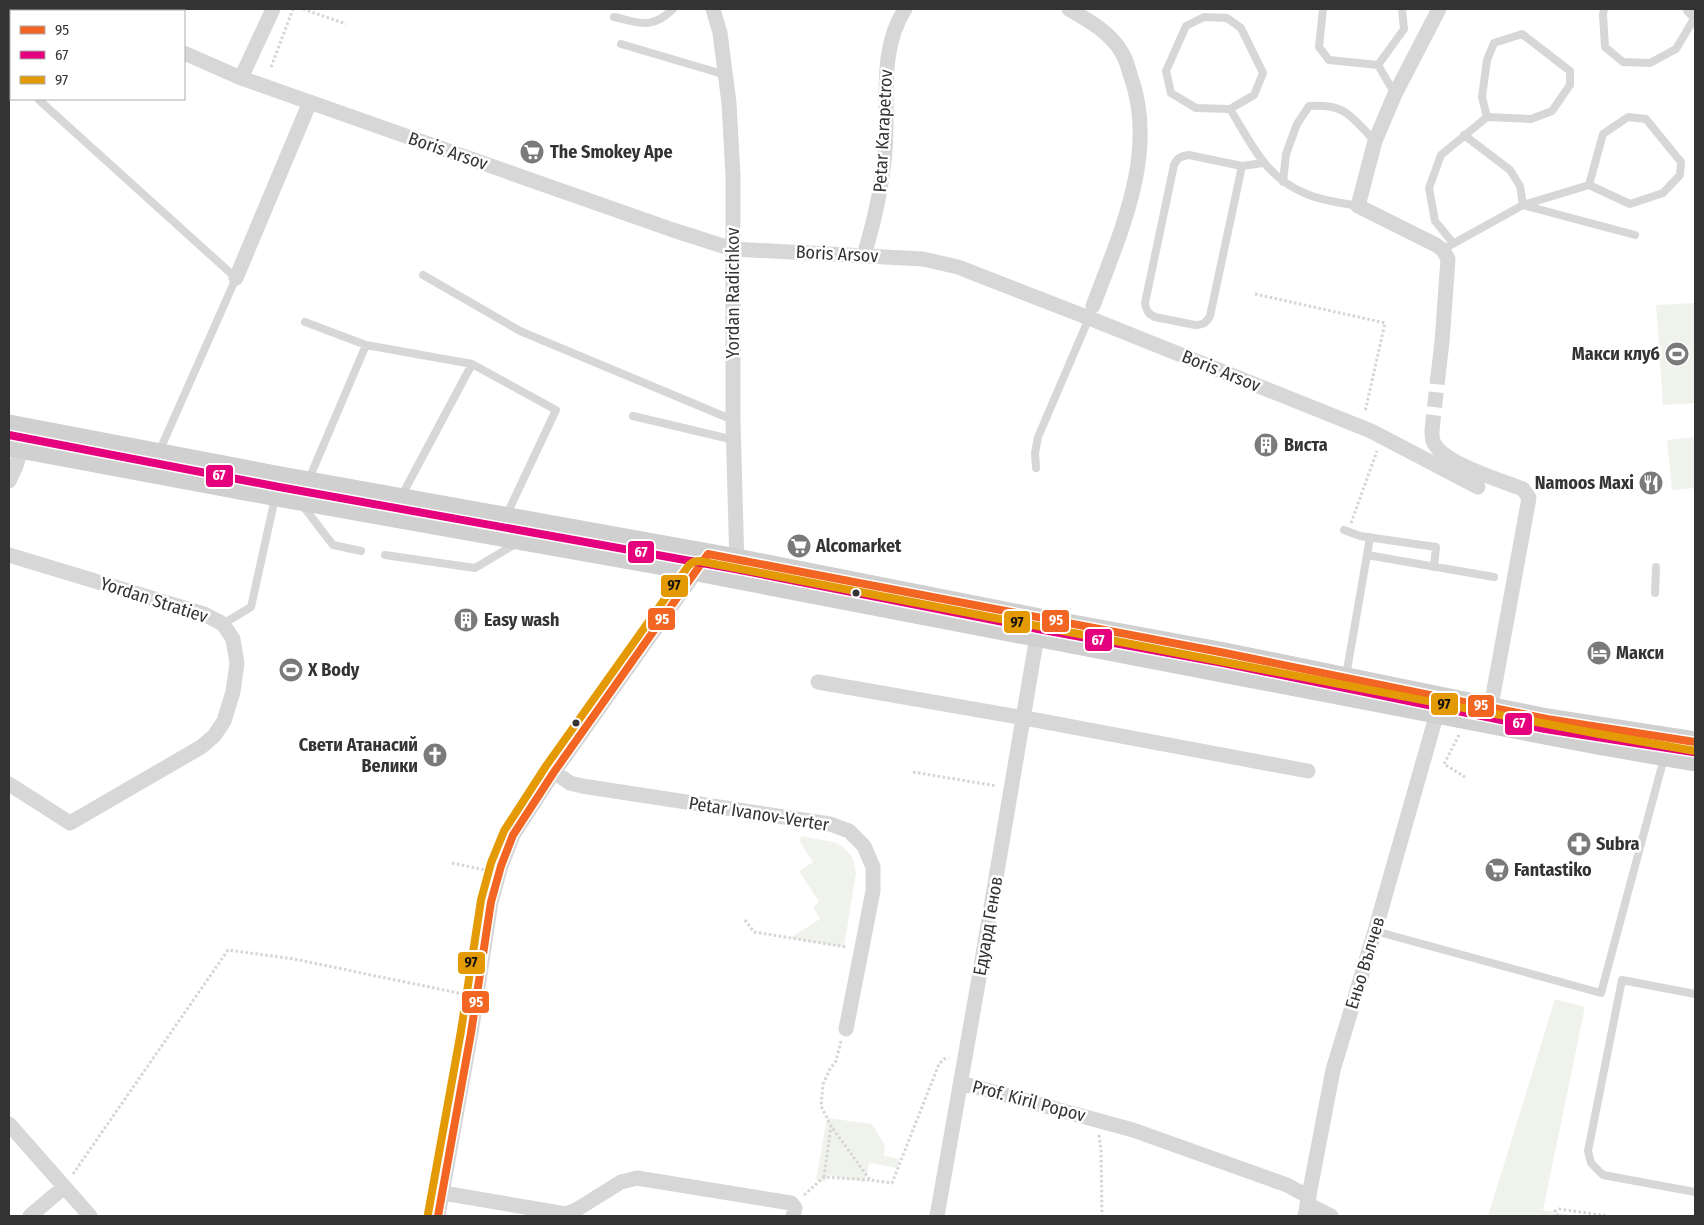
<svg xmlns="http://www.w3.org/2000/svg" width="1704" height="1225" font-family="'Fira Sans Condensed',sans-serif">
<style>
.green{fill:#f0f3ec}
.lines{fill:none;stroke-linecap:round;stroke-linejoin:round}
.minor-tunnel{stroke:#d6d6d6;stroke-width:15;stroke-dasharray:15 8;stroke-linecap:butt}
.path{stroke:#d5d5d5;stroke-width:3;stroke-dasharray:2.5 2.5;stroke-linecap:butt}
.service{stroke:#d7d7d7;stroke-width:8}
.minor{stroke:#d7d7d7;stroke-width:15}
.secondary{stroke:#d0d0d0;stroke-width:21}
.bus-1-casing{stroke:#fff;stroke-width:11}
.bus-2-casing{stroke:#fff;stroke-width:11}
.bus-3-casing{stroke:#fff;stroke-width:11}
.bus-1{stroke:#f26522;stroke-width:8}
.bus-2{stroke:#e5007d;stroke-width:8}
.bus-3{stroke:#e39a05;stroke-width:8}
.bus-dot{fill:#333;stroke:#fff;stroke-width:2}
.labels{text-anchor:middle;stroke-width:5;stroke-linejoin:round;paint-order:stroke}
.street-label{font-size:18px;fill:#333;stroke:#fff}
.poi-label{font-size:18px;font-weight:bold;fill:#333;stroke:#fff;text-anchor:start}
.line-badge{stroke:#fff;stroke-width:2}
.badge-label{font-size:14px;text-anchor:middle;font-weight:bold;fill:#fff}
.pale-badge-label{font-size:14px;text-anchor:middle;font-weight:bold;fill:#111}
</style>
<rect width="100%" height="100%" fill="#fff"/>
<path class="green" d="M1695,303V403L1663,405L1656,305Z
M1695,437V488L1672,490L1667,440Z
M801,836L833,842L843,847L853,858L856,873L844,947L790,938L820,919L813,907L819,902L799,871L813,862L800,842Z
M1555,999L1585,1007L1543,1210L1577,1216H1488Z
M827,1118L872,1124L885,1146L884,1156L900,1159L897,1168L869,1163L865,1182L827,1175L825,1182L816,1180Z"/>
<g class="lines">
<path class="minor-tunnel" d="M1432,430L1438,376"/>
<path class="path" d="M303,9L346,24
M271,67L293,9
M1255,294L1385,323L1365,412
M1351,523L1377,451
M1459,735L1444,764L1465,777
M913,772L997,786
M452,863L485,870
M745,920L754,932L846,947
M841,1041L836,1061L830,1069L823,1084L821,1106L831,1126L870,1180L892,1183L939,1064L944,1059L949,1058
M1099,1135L1101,1149L1102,1216
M73,1174L228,950L294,959L463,994
M824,1177L831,1126
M804,1195L824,1177L870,1180
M1558,1216L1555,1211L1559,1209L1608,1216"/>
<path class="service" d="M1323,9L1319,47L1329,60L1378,65
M1604,9L1603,15L1605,47L1623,62L1650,63L1676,49L1695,17
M614,17C641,23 651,30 673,9
M621,44L726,75
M1378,65L1404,29L1402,9
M1378,65L1395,94
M39,100L236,278L159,452
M1230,109L1254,95L1263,73L1241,28L1227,18L1204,17L1186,26L1166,71L1171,93L1196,108L1230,109C1253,146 1265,178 1309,195C1324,201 1342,203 1358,206
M1464,135L1510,170L1520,186L1523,205L1635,235
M1242,166L1189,155C1181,156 1177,158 1174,165L1145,303C1146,310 1148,314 1155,317L1195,325C1203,325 1206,323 1210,316L1242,166L1263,163
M1283,182L1286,154L1297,124L1309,106C1346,103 1351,117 1375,141
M1453,243L1435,221L1429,188L1441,155L1487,117L1531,119L1552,111L1570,85V71L1522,34L1494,43L1487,60L1482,97L1487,117
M1449,246L1523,205L1589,185L1630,204L1663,193L1680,175L1681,162L1646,119L1628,117L1603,134L1589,185
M423,275L520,331L733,420
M305,322L366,345L472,364L401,497
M472,364L556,410L506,516
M633,416L734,440
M1036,468L1035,453L1038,437L1089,318
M309,479L366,345
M303,506L333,545L361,551
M1344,530L1360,536L1436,547L1434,567
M385,555L475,568L517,543
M1367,555L1370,537
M1655,593L1656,567
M223,624L251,607L275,498
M1346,676L1367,555L1494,577
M1375,931L1601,993L1664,758
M1695,994L1622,980L1588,1151L1591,1163L1603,1175L1695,1192"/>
<path class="minor" d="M713,9L720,33L729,103L733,176V420L737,567
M1069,9C1088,20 1111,33 1122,53C1126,59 1128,67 1130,74C1159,152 1120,233 1093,306
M1690,9L1695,14
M184,53L241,78L673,230L732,249L923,259L958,267L1089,318L1371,431L1478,487
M241,78L273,9
M864,255C875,219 882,189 885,151C889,103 878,51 905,9
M236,278L310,102
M1438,376L1442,342L1448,259L1443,250L1436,245L1358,206L1375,141L1395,94L1439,9
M1432,430C1432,433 1432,438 1433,441C1441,463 1502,481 1523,489L1529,498L1489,717
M9,481L16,466L21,449
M9,555L204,614L223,624L233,639L237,663L233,692L224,721L214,736L201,747L70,823L9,784
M818,682L1025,718L1308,771
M554,772L570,783L582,786L830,824L849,831L864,846L873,867V891L846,1029
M961,1083L1133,1130L1287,1185L1309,1197
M9,1124L90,1216
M443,1193L566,1214L576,1210L621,1182L637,1178L791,1203L795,1208L793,1216
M1307,1204L1331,1216
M30,1216L64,1187
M438,1216L471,1033L491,902L501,866L513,835L554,772L702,563
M937,1216L979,978L1037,636
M1305,1216L1333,1070L1375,931L1437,713"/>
<path class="secondary" d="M9,425L281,477L737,559L1040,619L1225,653L1547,719L1695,742
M9,446L299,500L697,571L1597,744L1695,761"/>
<defs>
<path id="bus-1" d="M438,1216L471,1033L491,902L501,866L513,835L554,772L708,554L1225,653L1547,719L1695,742"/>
<path id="bus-2" d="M9,435L279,487L735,569L1038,629L1223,663L1545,729L1693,752"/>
<path id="bus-3" d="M428,1214L461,1031L481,900L491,863L504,831L546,766L689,565L693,562L699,561L1599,734L1695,751"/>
</defs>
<use href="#bus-1" class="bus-1-casing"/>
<use href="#bus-2" class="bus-2-casing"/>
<use href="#bus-3" class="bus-3-casing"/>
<use href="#bus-1" class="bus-1"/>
<use href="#bus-2" class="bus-2"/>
<use href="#bus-3" class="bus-3"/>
</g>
<defs>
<symbol id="supermarket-disc" viewBox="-11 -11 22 22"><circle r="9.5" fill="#7a7a7a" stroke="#fff"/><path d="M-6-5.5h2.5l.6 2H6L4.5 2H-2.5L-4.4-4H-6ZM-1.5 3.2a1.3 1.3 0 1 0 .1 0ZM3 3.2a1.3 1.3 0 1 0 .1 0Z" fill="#fff"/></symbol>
<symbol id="stadium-disc" viewBox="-11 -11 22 22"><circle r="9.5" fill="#7a7a7a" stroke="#fff"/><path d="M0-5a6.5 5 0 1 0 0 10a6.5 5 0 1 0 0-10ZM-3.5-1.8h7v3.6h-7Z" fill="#fff"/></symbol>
<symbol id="building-disc" viewBox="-11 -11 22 22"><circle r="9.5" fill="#7a7a7a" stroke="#fff"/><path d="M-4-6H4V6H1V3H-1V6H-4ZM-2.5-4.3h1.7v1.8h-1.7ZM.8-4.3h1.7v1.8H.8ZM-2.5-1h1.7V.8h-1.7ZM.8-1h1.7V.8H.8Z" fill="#fff"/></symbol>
<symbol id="restaurant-disc" viewBox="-11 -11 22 22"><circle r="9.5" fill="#7a7a7a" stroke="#fff"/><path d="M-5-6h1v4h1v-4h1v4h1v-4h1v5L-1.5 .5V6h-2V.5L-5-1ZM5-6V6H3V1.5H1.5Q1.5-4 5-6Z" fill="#fff"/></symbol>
<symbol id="hotel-disc" viewBox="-11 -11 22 22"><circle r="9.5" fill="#7a7a7a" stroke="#fff"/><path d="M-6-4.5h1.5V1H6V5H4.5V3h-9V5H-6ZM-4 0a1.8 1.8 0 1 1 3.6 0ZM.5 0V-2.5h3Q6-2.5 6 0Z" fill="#fff"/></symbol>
<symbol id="church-disc" viewBox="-11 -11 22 22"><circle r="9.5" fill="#7a7a7a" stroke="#fff"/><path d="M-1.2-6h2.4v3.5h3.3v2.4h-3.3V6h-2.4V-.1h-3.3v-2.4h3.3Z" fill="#fff"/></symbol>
<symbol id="pharmacy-disc" viewBox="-11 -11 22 22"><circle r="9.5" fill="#7a7a7a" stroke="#fff"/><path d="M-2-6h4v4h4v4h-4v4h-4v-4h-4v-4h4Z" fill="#fff"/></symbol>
</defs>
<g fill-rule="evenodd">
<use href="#supermarket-disc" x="518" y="138" width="28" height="28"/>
<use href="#stadium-disc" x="1663" y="340" width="28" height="28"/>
<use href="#building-disc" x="1252" y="431" width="28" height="28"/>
<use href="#restaurant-disc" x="1637" y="469" width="28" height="28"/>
<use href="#supermarket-disc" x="785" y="532" width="28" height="28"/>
<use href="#building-disc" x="452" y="606" width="28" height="28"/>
<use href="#hotel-disc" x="1585" y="639" width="28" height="28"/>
<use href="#stadium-disc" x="277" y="656" width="28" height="28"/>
<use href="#church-disc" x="421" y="741" width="28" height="28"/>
<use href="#pharmacy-disc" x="1565" y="830" width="28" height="28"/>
<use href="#supermarket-disc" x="1483" y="856" width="28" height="28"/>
</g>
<g class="bus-dot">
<circle cx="856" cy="593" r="4.5"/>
<circle cx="576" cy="723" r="4.5"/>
</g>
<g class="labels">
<g class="street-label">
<text transform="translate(883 131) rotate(-87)" y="6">Petar Karapetrov</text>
<text transform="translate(448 151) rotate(19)" y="6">Boris Arsov</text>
<text transform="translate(837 254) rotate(3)" y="6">Boris Arsov</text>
<text transform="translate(733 293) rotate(-90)" y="6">Yordan Radichkov</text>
<text transform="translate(1221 371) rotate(22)" y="6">Boris Arsov</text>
<text transform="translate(154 600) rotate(18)" y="6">Yordan Stratiev</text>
<text transform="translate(759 814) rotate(9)" y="6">Petar Ivanov-Verter</text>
<text transform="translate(988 926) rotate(-80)" y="6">Едуард Генов</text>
<text transform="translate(1365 963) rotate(-73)" y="6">Еньо Вълчев</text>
<text transform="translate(1029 1101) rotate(15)" y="6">Prof. Kiril Popov</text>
</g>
<g class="poi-label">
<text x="550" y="158">The Smokey Ape</text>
<text x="1660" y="360" text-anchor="end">Макси клуб</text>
<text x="1284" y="451">Виста</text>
<text x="1634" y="489" text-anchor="end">Namoos Maxi</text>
<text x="816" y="552">Alcomarket</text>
<text x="484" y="626">Easy wash</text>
<text x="1616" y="659">Макси</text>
<text x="308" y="676">X Body</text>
<text x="418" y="751" text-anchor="end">Свети Атанасий<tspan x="418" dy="21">Велики</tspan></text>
<text x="1596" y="850">Subra</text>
<text x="1514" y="876">Fantastiko</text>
</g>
</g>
<g class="line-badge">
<rect x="205" y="464" width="29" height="24" rx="5" fill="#e5007d"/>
<rect x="627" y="540" width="28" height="24" rx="5" fill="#e5007d"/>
<rect x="660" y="574" width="29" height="24" rx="5" fill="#e39a05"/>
<rect x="647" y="607" width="29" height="24" rx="5" fill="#f26522"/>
<rect x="1041" y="609" width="29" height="24" rx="5" fill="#f26522"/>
<rect x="1003" y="610" width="28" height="24" rx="5" fill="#e39a05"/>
<rect x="1084" y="628" width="29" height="24" rx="5" fill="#e5007d"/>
<rect x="1430" y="692" width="29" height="24" rx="5" fill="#e39a05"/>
<rect x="1467" y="694" width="28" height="24" rx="5" fill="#f26522"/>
<rect x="1504" y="712" width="29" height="24" rx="5" fill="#e5007d"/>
<rect x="457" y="951" width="29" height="24" rx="5" fill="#e39a05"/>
<rect x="461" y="990" width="29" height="24" rx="5" fill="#f26522"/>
</g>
<g class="badge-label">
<text x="219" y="480">67</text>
<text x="641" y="557">67</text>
<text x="662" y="624">95</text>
<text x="1056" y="625">95</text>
<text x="1098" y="645">67</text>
<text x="1481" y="710">95</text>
<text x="1519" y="728">67</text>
<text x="476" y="1007">95</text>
</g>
<g class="pale-badge-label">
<text x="674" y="590">97</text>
<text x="1017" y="627">97</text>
<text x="1444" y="709">97</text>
<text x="471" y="967">97</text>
</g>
<rect width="1704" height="1225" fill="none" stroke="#333333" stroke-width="20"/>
<rect x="10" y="10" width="175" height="90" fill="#ffffff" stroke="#adadad"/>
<rect x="20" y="26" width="25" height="8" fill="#f26522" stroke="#adadad"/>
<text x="55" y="35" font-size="15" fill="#333333">95</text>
<rect x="20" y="51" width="25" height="8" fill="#e5007d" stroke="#adadad"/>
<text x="55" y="60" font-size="15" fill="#333333">67</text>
<rect x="20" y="76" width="25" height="8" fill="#e39a05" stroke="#adadad"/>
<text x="55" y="85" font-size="15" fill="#333333">97</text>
</svg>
